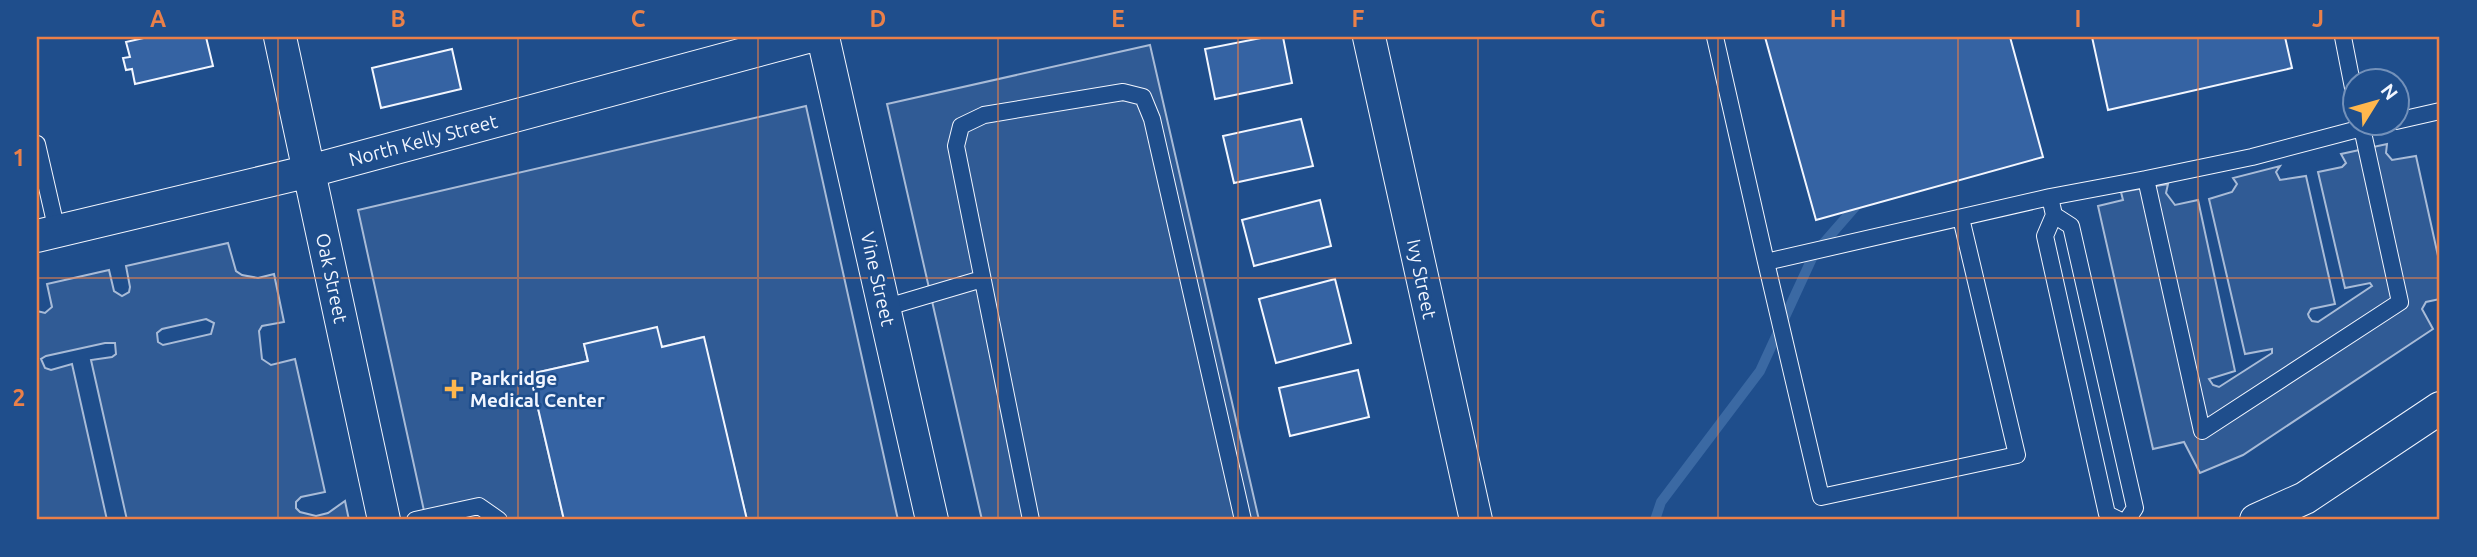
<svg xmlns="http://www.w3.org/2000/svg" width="2477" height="557" font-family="Ubuntu,sans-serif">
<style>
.parking{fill:#305b95;stroke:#a8bbd7;stroke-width:2;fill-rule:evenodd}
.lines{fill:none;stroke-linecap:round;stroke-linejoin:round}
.stream{stroke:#3b69a3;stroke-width:10}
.building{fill:#3563a3;stroke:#f2f6ff;stroke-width:2}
.service-casing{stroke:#f2f6ff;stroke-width:18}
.minor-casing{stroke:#f2f6ff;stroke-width:34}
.service{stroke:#1f4e8c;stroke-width:16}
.minor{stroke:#1f4e8c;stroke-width:32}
.grid{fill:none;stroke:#ea8049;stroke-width:2;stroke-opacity:0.55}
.poi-dot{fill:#ffb74d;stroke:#1f4e8c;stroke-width:2.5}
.labels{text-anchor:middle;stroke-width:5;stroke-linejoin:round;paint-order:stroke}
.street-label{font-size:19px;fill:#f2f6ff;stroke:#1f4e8c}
.poi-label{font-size:19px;font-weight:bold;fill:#f2f6ff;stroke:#1f4e8c;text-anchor:start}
.neatline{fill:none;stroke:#ea8049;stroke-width:2.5}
.grid-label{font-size:23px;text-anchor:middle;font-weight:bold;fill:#ea8049}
</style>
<rect width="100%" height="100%" fill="#1f4e8c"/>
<path class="parking" d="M1150,45L1259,520H982L887,104Z
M806,106L898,520H747L703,337L662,347L584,344L588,361L530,374L564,520H426L358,210Z
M2387,144L2386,153L2392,160L2416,156L2440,265V299L2426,302L2422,309L2433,329L2243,455L2200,473L2184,442L2153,449L2098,206L2123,200L2121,192L2168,184L2166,193L2175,205L2198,200L2235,371L2209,379L2213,385L2219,387L2272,353V349L2245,354L2209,199L2232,192L2237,184L2233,178L2280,166L2276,172L2280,180L2306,176L2335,304L2311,309L2308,314L2309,317L2312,321L2318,322L2372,286L2370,283L2345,288L2318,172L2342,167L2346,163L2341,154Z
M228,243L236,271L242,275L258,278L274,274L284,322L262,326L259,331L262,359L271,365L295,359L325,492L301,497L296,502V508L300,512L316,516L328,513L345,501L349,520H127L91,360L112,357L116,354L115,343H105L46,356L41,359L45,368L51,370L72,364L107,520H37V311L45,313L52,307L47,284L109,270L114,291L122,296L129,292L130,287L126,266ZM206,319L214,323L211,334L163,345L158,342L157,333L162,329Z"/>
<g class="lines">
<path class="stream" d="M1655,520L1661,502L1760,371L1814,254L1862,199"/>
</g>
<path class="building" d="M148,37H206L213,66L135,84L132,69L126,70L123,58L130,57L126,42Z
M1266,37H1283L1292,83L1215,99L1205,49Z
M1765,37H2010L2043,157L1816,220Z
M2092,37H2285L2292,68L2108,110Z
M452,49L461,89L381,108L372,68Z
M1301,119L1313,166L1234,183L1223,136Z
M1320,200L1331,246L1254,266L1242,220Z
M1335,279L1351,343L1276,363L1259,299Z
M657,327L662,347L704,337L747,520H564L530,374L588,361L584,344Z
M1358,370L1369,417L1290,436L1279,388Z"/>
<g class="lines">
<defs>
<path id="service" d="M1715,37L1766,262
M2343,37L2354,93
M2396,121L2440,111
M2360,122L2362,128L2389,122
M37,144L57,231
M2050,197L2146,179L2202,431L2400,302L2362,128L2252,157L2146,179
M2054,215L2071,226L2135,508L2127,520
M1961,218L2017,455L1821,497L1766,262L2050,197L2054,215L2045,236L2107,514L2119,520
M884,308L982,279
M415,520L479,506L499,520
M1031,520L956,146L961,126L984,115L1123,92L1143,97L1152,119L1243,520"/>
<path id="minor" d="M280,37L384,520
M823,37L932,520
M1369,37L1476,520
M37,236L310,171L807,37
M2256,520L2305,498L2440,408"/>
</defs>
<use href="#service" class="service-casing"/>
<use href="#minor" class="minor-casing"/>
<use href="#service" class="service"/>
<use href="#minor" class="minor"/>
</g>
<path class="grid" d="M278,37V520M518,37V520M758,37V520M998,37V520M1238,37V520M1478,37V520M1718,37V520M1958,37V520M2198,37V520M37,278H2440"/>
<path class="poi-dot" d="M450.5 378.5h7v7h7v7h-7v7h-7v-7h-7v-7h7z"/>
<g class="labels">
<g class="street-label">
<text transform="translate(423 140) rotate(-15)" y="7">North Kelly Street</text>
<text transform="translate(332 278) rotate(78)" y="7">Oak Street</text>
<text transform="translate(878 279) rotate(77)" y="7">Vine Street</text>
<text transform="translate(1422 279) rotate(78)" y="7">Ivy Street</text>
</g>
<g class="poi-label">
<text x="470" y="385">Parkridge<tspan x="470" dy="22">Medical Center</tspan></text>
</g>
</g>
<rect width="2477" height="557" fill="none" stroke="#1f4e8c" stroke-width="77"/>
<g transform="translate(2376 102) rotate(53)"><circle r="33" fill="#1f4e8c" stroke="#7391ba" stroke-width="2"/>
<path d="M0-5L12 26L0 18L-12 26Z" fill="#ffb74d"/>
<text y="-10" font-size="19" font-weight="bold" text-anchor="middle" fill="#f2f6ff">N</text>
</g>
<rect x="38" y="38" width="2400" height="480" class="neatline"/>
<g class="grid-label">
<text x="158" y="27">A</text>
<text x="398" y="27">B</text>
<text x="638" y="27">C</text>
<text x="878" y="27">D</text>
<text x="1118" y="27">E</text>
<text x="1358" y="27">F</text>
<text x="1598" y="27">G</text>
<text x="1838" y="27">H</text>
<text x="2078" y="27">I</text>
<text x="2318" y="27">J</text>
<text x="19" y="166">1</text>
<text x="19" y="406">2</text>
</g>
</svg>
